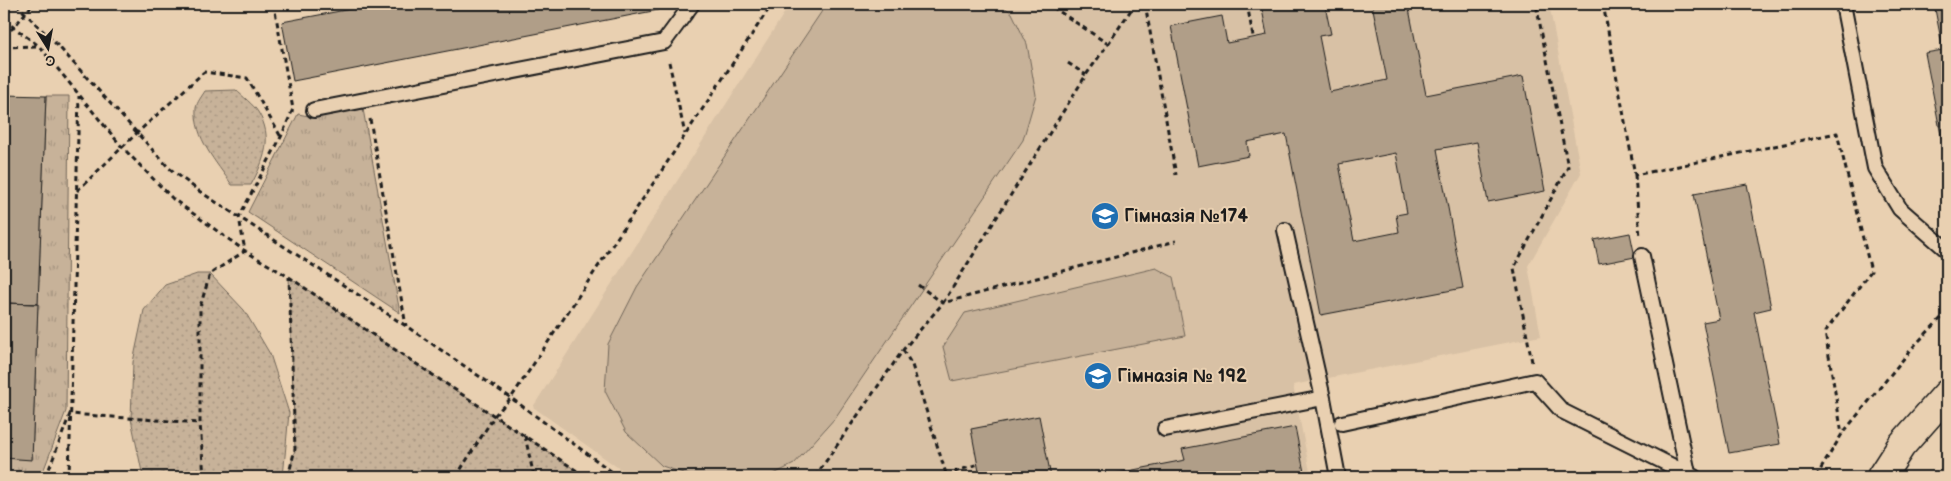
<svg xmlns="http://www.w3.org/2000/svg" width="1951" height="481" font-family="'Balsamiq Sans',sans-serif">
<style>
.built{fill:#d8c1a5}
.grass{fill:url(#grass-tufts);stroke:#72675a}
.park{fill:url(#park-dots);stroke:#72675a}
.pitch{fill:#c7b299;stroke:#72675a}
.building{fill:#b09e88;stroke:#1c1c1c;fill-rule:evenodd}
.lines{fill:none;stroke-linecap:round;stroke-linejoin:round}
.lane-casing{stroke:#1c1c1c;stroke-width:18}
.secondary-casing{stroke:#1c1c1c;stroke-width:31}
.path{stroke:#1c1c1c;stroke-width:3;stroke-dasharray:5 4;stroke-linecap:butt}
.lane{stroke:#e9d0b1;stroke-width:14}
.secondary{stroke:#e9d0b1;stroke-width:28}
.labels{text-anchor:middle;stroke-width:4;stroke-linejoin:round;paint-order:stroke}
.poi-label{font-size:18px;font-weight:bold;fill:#1c1c1c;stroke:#e9d0b1;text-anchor:start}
</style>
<defs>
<pattern id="grass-tufts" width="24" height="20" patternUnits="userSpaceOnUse" patternTransform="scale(1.25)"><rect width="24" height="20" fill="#c7b299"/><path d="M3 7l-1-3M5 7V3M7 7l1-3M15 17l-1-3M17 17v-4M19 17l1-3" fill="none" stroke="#aa9883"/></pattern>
<pattern id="park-dots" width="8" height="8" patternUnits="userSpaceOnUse" patternTransform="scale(1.25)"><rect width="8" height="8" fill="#c7b299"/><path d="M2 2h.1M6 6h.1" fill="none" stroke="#aa9883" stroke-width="1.8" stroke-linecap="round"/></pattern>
</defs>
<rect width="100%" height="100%" fill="#e9d0b1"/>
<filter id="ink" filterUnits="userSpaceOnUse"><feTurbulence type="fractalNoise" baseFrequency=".02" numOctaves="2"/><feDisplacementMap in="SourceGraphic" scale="10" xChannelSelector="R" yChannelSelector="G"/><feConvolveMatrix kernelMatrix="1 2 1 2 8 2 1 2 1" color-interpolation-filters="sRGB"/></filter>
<g filter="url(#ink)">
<path class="built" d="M790,4H1549L1581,173L1528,266L1541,336L1293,385L1311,477H631L533,407Z"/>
<path class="grass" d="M46,96H69L66,411L41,477H4V458L32,459Z
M363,109L400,313L248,212L298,114L314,117Z"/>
<path class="park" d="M236,90C243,97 253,104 258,112C274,137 264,161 251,185H232C216,162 194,138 196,108C197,102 202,96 205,91Z
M197,274H210L244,310L270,354L289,413L283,477H143L131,419L133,362L144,310L165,285Z
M289,277L382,341L586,477H288L295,449Z"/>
<path class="pitch" d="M829,4H1000L1012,13L1027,44L1036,95L1023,140L835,418L794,464L768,477H695L662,466L626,432L605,391L608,344L637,287L824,8Z
M1156,268L1173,277L1185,336L952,381L943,347L965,313Z"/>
<path class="building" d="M377,4H657L658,10L293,81L282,22Z
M1261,4H1334L1325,6L1331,34L1319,36L1330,92L1387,80L1372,4H1408L1426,95L1523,76L1545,191L1488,202L1477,142L1437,149L1463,288L1321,315L1286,134L1247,142L1249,156L1198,166L1171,26L1222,16L1227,43L1267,35ZM1396,153L1407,213L1396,215L1399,232L1354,241L1339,164Z
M1934,4H1947V166L1925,53L1943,50Z
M4,95L46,96L38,304L4,303Z
M1747,184L1771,308L1754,312L1780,444L1729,453L1703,322L1719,319L1694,194Z
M1630,233L1635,257L1599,264L1594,240Z
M4,303L38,304L32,460L4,458Z
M1039,416L1051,477H980L971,429Z
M1295,427L1305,477H1097L1185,460L1182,449Z"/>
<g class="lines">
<defs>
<path id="lane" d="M1843,4L1875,168L1900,209L1947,250
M314,110L664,42L692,4
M1285,230L1323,398L1338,477
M1642,256L1688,473
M1342,423L1535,381L1562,411L1694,477
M1165,429L1323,398"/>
<path id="secondary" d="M1881,477L1901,446L1947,394"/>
</defs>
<use href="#lane" class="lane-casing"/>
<use href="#secondary" class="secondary-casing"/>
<path class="path" d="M16,4L60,48L169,168L199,191L406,326L511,398L619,477
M1145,4L1176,175
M1247,4L1253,36
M1603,4L1635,175L1837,133L1871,271L1825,332L1842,434
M4,20L39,46L122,147L173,199L245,251L289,277L382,341L586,477
M4,36L14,27L33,4
M1108,44L1135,4
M4,47L38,46
M669,62L685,134
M1068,63L1086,75
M370,119L406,326
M1635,175L1640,237
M77,191L137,133L204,72L247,78L281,137
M918,285L943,303L1176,241
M903,350L912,365L947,477
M1532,362L1514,268L1568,167L1536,4
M525,436L534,477
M946,475L978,464
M46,477L70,414L200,423
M69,477L79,96
M204,477L200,423V307L210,274L245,251L239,217L281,137L293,109L275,11
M288,477L295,449L289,277
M456,477L495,415L511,398L772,4
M815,477L903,350L943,303L1086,75L1108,44L1048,4
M1542,477L1640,475
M1816,477L1842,434L1914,346L1947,312
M1943,477L1947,472"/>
<use href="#lane" class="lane"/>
<use href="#secondary" class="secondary"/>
</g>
</g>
<defs>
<symbol id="school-disc" viewBox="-11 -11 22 22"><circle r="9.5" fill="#1f6fb2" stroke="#e9d0b1"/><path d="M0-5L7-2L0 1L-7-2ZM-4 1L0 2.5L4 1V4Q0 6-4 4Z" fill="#fff"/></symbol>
</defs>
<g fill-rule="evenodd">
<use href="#school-disc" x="1089" y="200" width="32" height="32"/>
<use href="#school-disc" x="1082" y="360" width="32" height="32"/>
</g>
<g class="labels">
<g class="poi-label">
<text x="1124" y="222">Гімназія №174</text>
<text x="1117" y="382">Гімназія № 192</text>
</g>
</g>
<rect width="1951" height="481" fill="none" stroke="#e9d0b1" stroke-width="20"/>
<rect x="10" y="10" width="1931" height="461" fill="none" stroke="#1c1c1c" stroke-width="2" filter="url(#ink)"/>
<g transform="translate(48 48) rotate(169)" stroke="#e9d0b1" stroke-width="4" paint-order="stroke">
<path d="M0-4L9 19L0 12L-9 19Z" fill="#1c1c1c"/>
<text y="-8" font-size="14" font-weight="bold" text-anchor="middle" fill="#1c1c1c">С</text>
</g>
</svg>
